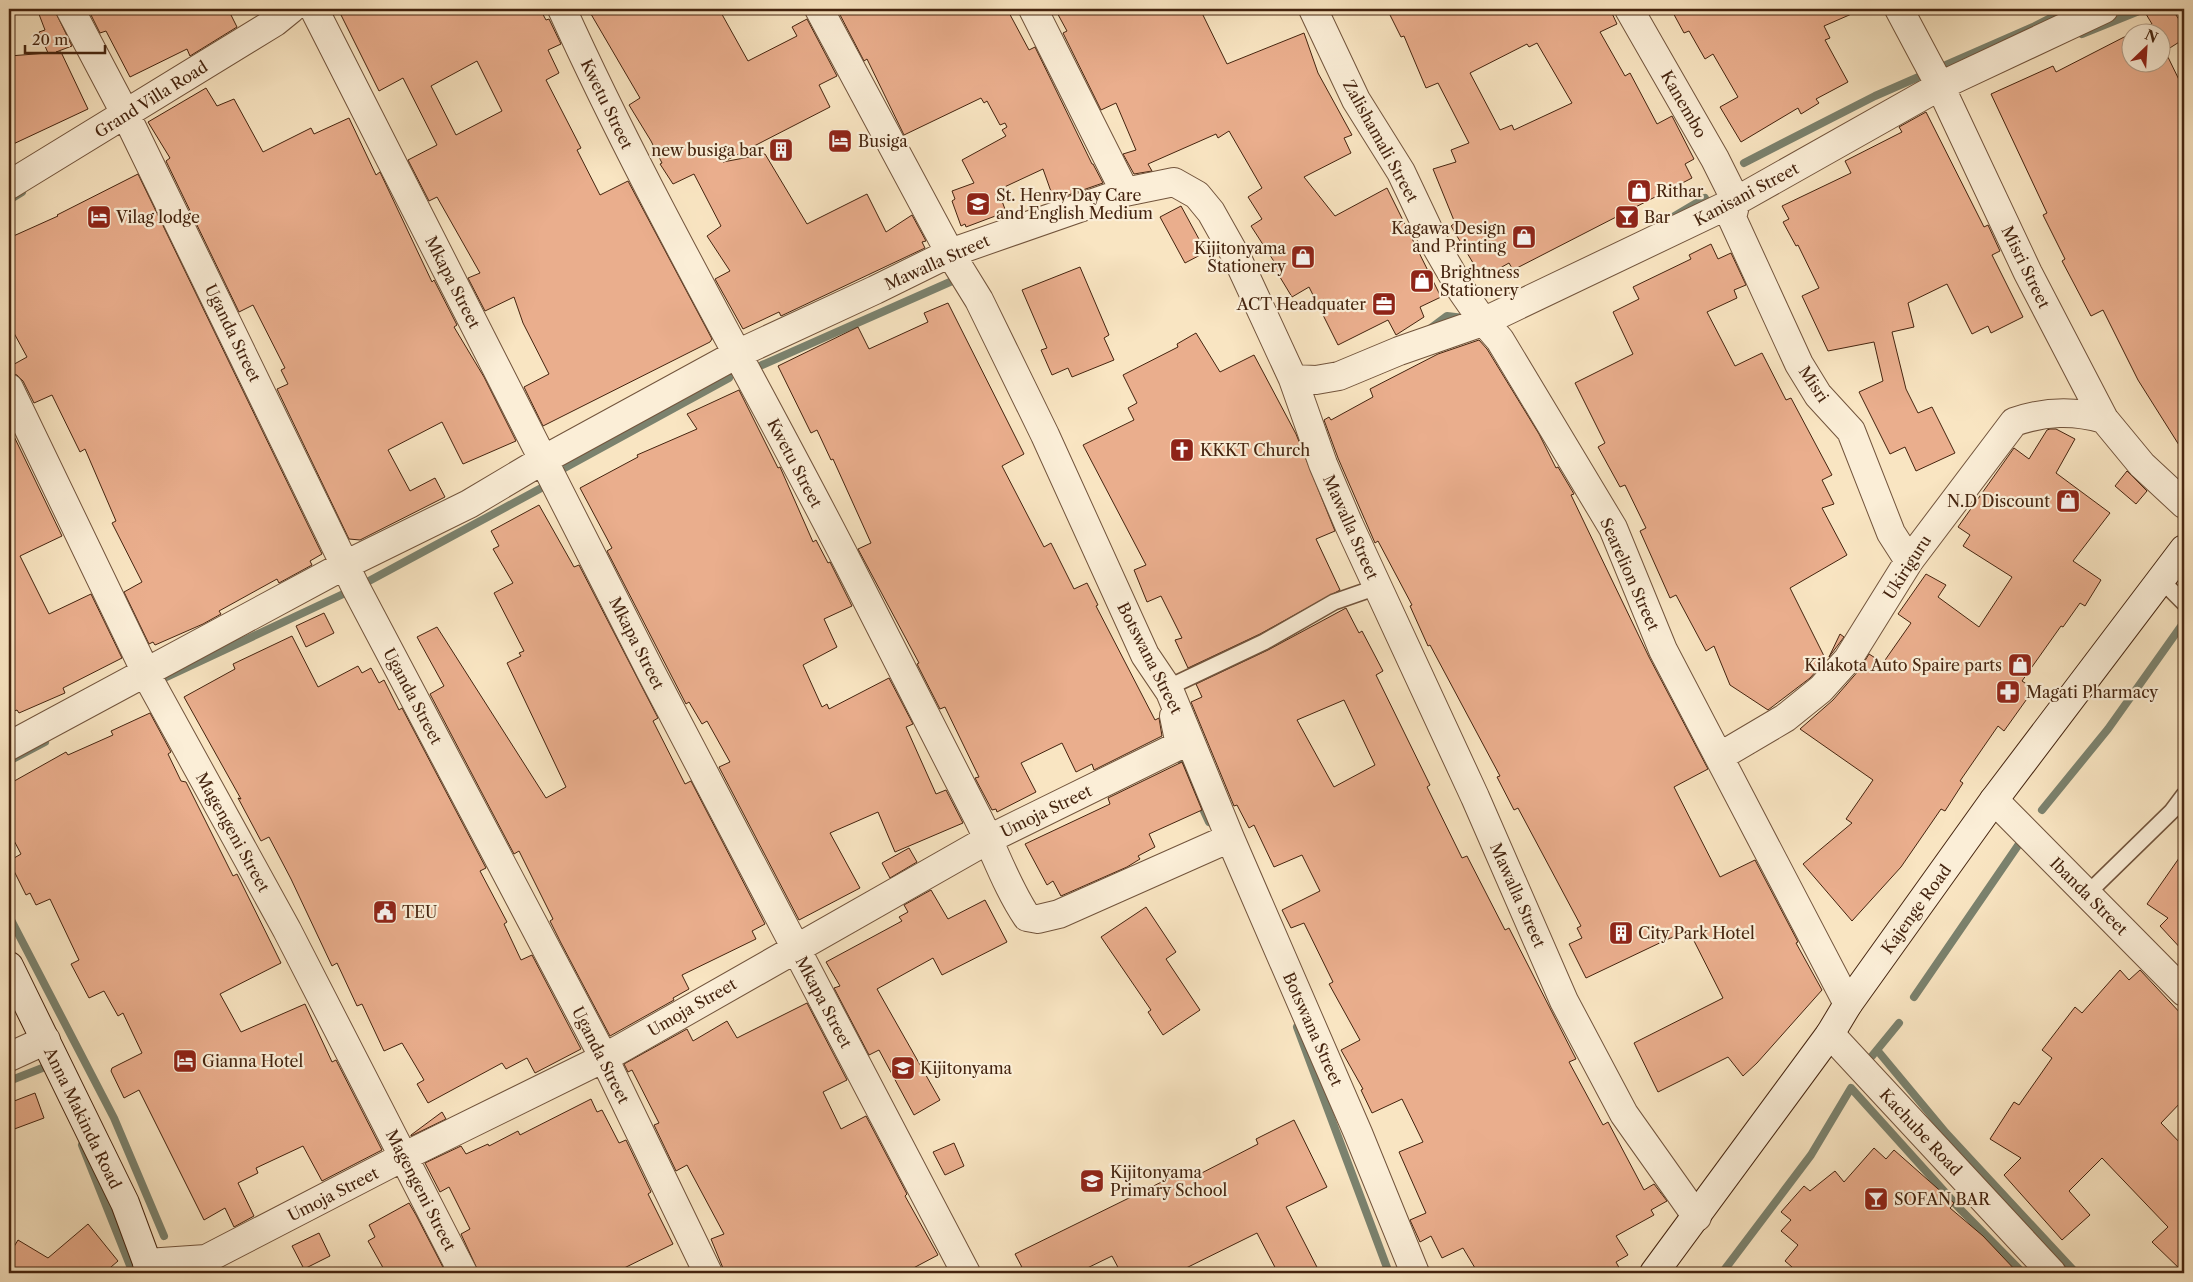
<svg xmlns="http://www.w3.org/2000/svg" width="2193" height="1282" font-family="'Libre Caslon Text',serif">
<style>
.lines{fill:none;stroke-linecap:round;stroke-linejoin:round}
.stream{stroke:#7b826e;stroke-width:8}
.building{fill:#eaae8d;stroke:#45240f;fill-rule:evenodd}
.lane-casing{stroke:#72543c;stroke-width:18}
.street-casing{stroke:#72543c;stroke-width:30}
.secondary-casing{stroke:#45240f;stroke-width:30}
.lane{stroke:#fbeed7;stroke-width:15}
.street{stroke:#fbeed7;stroke-width:28}
.secondary{stroke:#fbeed7;stroke-width:28}
.labels{text-anchor:middle;stroke-width:4.5;stroke-linejoin:round;paint-order:stroke}
.street-label{font-size:16px;fill:#45240f;stroke:#fbeed7}
.poi-label{font-size:16px;fill:#45240f;stroke:#fbeed7;text-anchor:start}
</style>
<rect width="100%" height="100%" fill="#f9e5c2"/>
<filter id="stains"><feTurbulence type="fractalNoise" baseFrequency=".004" numOctaves="4"/><feColorMatrix values="0 0 0 0 .2 0 0 0 0 .09 0 0 0 0 .02 0 0 0 .5 -.17"/></filter>
<radialGradient id="worn" r=".72"><stop offset=".6" stop-color="#630" stop-opacity="0"/><stop offset="1" stop-color="#630" stop-opacity=".3"/></radialGradient>
<g class="lines">
<path class="stream" d="M2182,9L2184,12
M2082,34L2144,9
M1744,163L1875,96L2033,27L2068,9
M9,200L22,192
M1673,217L1705,198
M1431,328L1447,316L1464,318
M762,365L959,278
M554,471H559L729,378
M156,682L356,588L545,486L547,481
M9,761L45,742
M1182,763L1209,822
M2042,810L2108,729L2184,622
M9,916L114,1118L164,1236
M1914,997L2019,844
M1297,1027L1389,1273
M1877,1050L1946,1133L2076,1273
M1872,1056L1899,1023
M9,1081L50,1065
M82,1145L133,1273
M1722,1273L1811,1155L1851,1088L1961,1210L2023,1273"/>
</g>
<path class="building" d="M37,9H54L72,46L56,52H61L88,109L9,146V56L48,53L39,32L45,30Z
M88,9H228L237,27L190,56L187,49L130,77L106,31L100,33Z
M338,9H540L546,20L549,19L561,44L548,50L559,73L546,80L581,148L577,150L600,195L628,181L712,339L710,342L543,426L524,387L549,374L523,323L514,297L485,311L468,278L480,273L437,197L429,201L408,160L437,145L403,78L379,91ZM477,61L502,111L456,135L431,86Z
M588,9H719L748,61L797,36L792,27L807,19L837,76L819,85L830,107L723,162L765,154L807,224L867,194L886,232L912,215L926,241L922,242L925,248L781,316L779,312L743,329L715,279L730,271L707,236L721,226L694,174L673,184L660,164L662,163L651,141L629,105L640,98Z
M837,9H1007L1029,50L1035,47L1092,164H1093L1103,183L1054,200L1043,169L998,190L1006,212L966,227L965,224L961,226L952,201L955,199L952,191L974,183L962,160L1006,136L1002,130L1007,127L1005,123L1000,125L987,101L984,103L981,98L904,135L867,59L864,61Z
M1055,9H1200L1227,64L1304,33L1318,73L1352,135L1344,138L1351,153L1304,177L1335,216L1387,188L1441,297L1420,307L1424,317L1396,335L1388,320L1338,345L1309,287L1292,297L1272,264L1275,263L1251,226L1262,219L1248,197L1262,188L1229,131L1218,138L1216,134L1148,164L1152,171L1134,174L1123,154L1136,150L1116,103L1101,110L1063,33L1067,31Z
M1387,9H1610L1617,24L1600,32L1625,76L1630,73L1657,124L1672,116L1694,159L1685,164L1692,178L1513,270L1509,263L1482,278L1451,226L1455,223L1433,169L1456,162L1451,150L1469,143L1438,83L1426,88L1404,36L1401,37ZM1537,43L1572,103L1514,130L1512,125L1500,130L1470,73L1527,44L1529,47Z
M1671,9H1863L1824,26L1830,38L1825,40L1848,82L1816,99L1819,103L1801,114L1798,108L1741,142L1720,107L1738,97L1713,54L1705,59L1689,31L1684,33Z
M2143,9H2172L2184,27V39L2165,51L2184,90V453L2138,380L2103,310L2091,316L2062,261L2065,259L2043,215L2047,213L1991,94L2053,66L2056,72L2130,34V62H2160V32H2134L2152,24Z
M206,88L217,106L234,99L263,152L311,128L314,134L349,118L376,175L380,172L432,282L434,280L457,325L454,327L484,377L516,441L463,464L442,422L388,450L410,491L435,478L445,497L360,540L349,539L277,389L288,384L281,370L285,368L253,305L239,312L166,161L170,158L148,122Z
M1926,112L1984,227L1988,225L2000,251L1992,255L2023,317L1991,333L1988,326L1972,334L1947,284L1908,303L1914,327L1892,332L1906,389L1918,413L1932,407L1955,453L1916,471L1905,447L1890,454L1859,392L1883,381L1874,342L1828,351L1802,296L1819,288L1798,245L1796,246L1783,222L1789,219L1782,206L1851,173L1845,161L1902,132L1899,127Z
M138,174L322,554L310,561L312,565L279,583L277,579L219,611L221,614L203,624L155,645L153,642L149,644L124,592L142,582L112,523L116,521L85,449L80,452L52,395L34,403L23,381L17,375L9,373V367L27,357L9,324V238L58,216L57,215Z
M1181,206L1206,252L1185,263L1160,217Z
M1711,244L1718,259L1731,253L1746,285L1734,290L1737,298L1707,312L1735,366L1762,353L1786,400L1791,398L1832,475L1822,480L1834,504L1822,508L1847,555L1790,588L1826,660L1810,678L1768,710L1730,685L1714,646L1706,651L1676,595L1670,598L1640,531L1646,528L1625,485L1620,487L1598,447L1605,443L1575,383L1633,354L1613,312L1639,299L1633,287L1691,259L1689,255Z
M1080,267L1109,335L1104,338L1114,360L1072,377L1068,368L1052,375L1041,350L1047,348L1022,290Z
M948,303L1024,454L1002,466L1044,547L1051,543L1074,589L1087,583L1098,605L1096,606L1155,720L1159,718L1162,736L1094,770L1092,764L1076,772L1062,743L1021,763L1036,792L997,812L996,809L992,810L975,778L979,777L945,707L940,709L917,664L919,663L858,549L871,543L833,459L831,460L817,430L811,433L778,366L858,327L869,349L928,322L924,313Z
M1196,333L1220,372L1254,355L1296,434L1335,531L1316,539L1340,590L1260,634L1188,668L1175,640L1182,638L1161,596L1147,602L1134,570L1146,565L1083,445L1134,420L1128,408L1137,403L1123,375L1178,347L1177,344Z
M1479,340L1487,349L1539,434L1556,468L1558,467L1574,494L1571,495L1649,657L1708,769L1674,787L1720,877L1755,860L1798,942L1796,943L1822,990L1757,1063L1743,1076L1728,1057L1658,1092L1634,1043L1723,998L1690,933L1687,932L1668,939L1586,978L1569,944L1582,938L1577,928L1581,926L1518,808L1514,810L1497,777L1500,776L1430,645L1428,646L1410,606L1412,605L1378,541L1375,543L1338,458L1324,420L1329,417L1331,420L1373,397L1370,389L1438,354Z
M739,390L778,468L780,467L813,542L816,540L828,563L830,562L852,606L824,619L837,647L803,665L822,707L827,704L829,709L889,678L913,724L906,727L936,794L946,790L963,823L895,852L878,812L830,833L860,888L799,920L719,767L730,762L707,721L702,724L689,702L686,704L607,551L612,548L580,488L638,457L637,455L697,429L687,414Z
M9,426L62,536L20,556L49,614L91,594L122,658L63,688L65,693L19,713L17,710L9,713Z
M2050,429H2056L2075,439L2056,473L2110,513L2073,561L2101,580L2085,606L2080,603L2063,627L2061,626L2022,681L2034,689L2004,731L1998,726L1960,781L1963,783L1945,811L1941,809L1901,867L1852,921L1803,864L1852,823L1846,819L1873,780L1800,729L1833,700L1860,669L1869,654L1883,663L1911,623L1898,614L1926,574L1946,585L1938,597L1979,627L2012,577L1963,546L1970,535L1958,527L2014,448L2029,459L2047,430Z
M2127,471L2147,491L2136,504L2115,486Z
M539,505L574,567L579,565L658,718L653,721L685,784L691,781L765,924L752,931L756,939L682,975L689,989L673,998L674,1000L610,1036L561,943L550,921L553,919L519,851L514,854L430,694L444,686L417,637L437,627L546,798L566,787L507,663L521,656L519,653L524,651L494,593L513,583L493,549L499,546L491,531Z
M1346,608L1359,633L1362,631L1383,671L1376,675L1430,785L1427,787L1462,858L1467,856L1505,930L1509,928L1576,1059L1569,1062L1603,1125L1608,1122L1644,1190L1654,1184L1667,1201L1651,1210L1654,1215L1616,1236L1628,1255L1616,1262L1622,1273H1478L1463,1248L1442,1258L1431,1236L1420,1242L1410,1220L1426,1213L1399,1152L1423,1142L1402,1099L1372,1113L1361,1090L1363,1089L1341,1050L1360,1040L1329,984L1333,982L1304,923L1291,928L1282,910L1320,891L1302,855L1274,867L1254,825L1249,828L1237,805L1234,806L1191,702L1202,697L1196,684L1268,650ZM1344,700L1375,765L1334,787L1297,720Z
M324,613L334,633L306,647L296,626Z
M1840,634L1844,637L1829,657Z
M292,636L318,687L358,666L362,673L371,668L379,683L384,680L399,710L402,708L486,868L480,871L507,922L504,924L521,960L532,955L581,1049L535,1073L527,1058L506,1069L502,1063L428,1103L417,1084L424,1080L402,1043L384,1051L362,1004L357,1006L337,963L332,966L291,879L269,837L261,841L238,798L241,799L184,697L235,669L233,664Z
M150,713L171,752L168,754L181,781L186,782L233,876L237,874L281,963L220,994L241,1032L305,1004L332,1062L336,1060L382,1150L322,1181L303,1146L256,1168L258,1173L238,1183L254,1216L234,1227L225,1208L204,1220L139,1090L124,1098L111,1071L112,1068L142,1053L123,1013L118,1016L104,991L89,998L71,964L79,960L50,899L36,905L30,893L26,895L9,861L21,854L9,831V784L66,752L68,755L113,735L111,731Z
M1182,762L1202,810L1149,834L1155,847L1138,856L1140,859L1127,867L1061,896L1053,881L1047,885L1025,844L1110,804L1108,798Z
M909,848L917,862L890,878L882,863Z
M2184,851V952L2160,926L2168,918L2147,904Z
M931,890L948,919L985,900L1007,942L942,975L933,958L877,989L940,1100L914,1115L879,1050L869,1055L834,988L840,986L826,962L902,921L899,917L908,912L904,905Z
M1146,907L1176,952L1166,959L1200,1010L1163,1035L1148,1012L1151,1010L1101,937Z
M2120,970L2129,980L2140,970L2184,1017V1099L2161,1123L2184,1147V1273L2152,1242L2168,1227L2102,1158L2069,1191L2090,1215L2062,1240L2004,1175L2021,1158L1990,1139L2014,1102L2019,1105L2052,1058L2042,1050L2075,1007L2082,1013Z
M807,1003L847,1080L823,1092L841,1129L866,1116L907,1194L905,1196L938,1255L904,1273H725L711,1239L724,1234L687,1165L676,1171L654,1125L659,1123L632,1070L628,1072L624,1064L687,1029L693,1041L727,1021L737,1038Z
M35,1093L44,1118L9,1131V1103Z
M591,1099L597,1112L602,1110L619,1143L626,1140L651,1192L648,1194L673,1244L614,1273H479L461,1234L470,1229L449,1187L440,1192L425,1163L461,1146L466,1154L488,1144L489,1146L518,1131L520,1135Z
M442,1112L446,1119L411,1136V1135Z
M1294,1120L1327,1187L1286,1207L1320,1273H1278L1257,1233L1176,1273H1121L1112,1256L1077,1273H1025L1015,1254L1188,1169L1192,1178L1258,1144L1256,1139Z
M954,1143L964,1166L945,1175L933,1152Z
M1874,1148L1886,1159L1894,1150L1954,1203L1950,1208L1983,1236L2018,1273H1799L1785,1261L1798,1245L1781,1231L1791,1220L1781,1212L1804,1186L1810,1191L1835,1171L1844,1182Z
M409,1203L416,1215L446,1273H386L368,1241L375,1237L369,1225Z
M88,1224L118,1261L104,1273H9V1255L18,1240L48,1258Z
M319,1233L330,1256L304,1269L292,1246Z"/>
<g class="lines">
<defs>
<path id="lane" d="M2161,580L2184,603
M1167,688L1264,642L1334,602L1377,587
M2087,894L2172,811L2184,795"/>
<path id="street" d="M70,9L126,115L356,588L604,1058L708,1273
M314,9L651,672L966,1273
M562,9C648,199 754,379 849,565C892,648 934,732 977,816C994,849 1006,886 1027,917L1038,919L1059,914L1230,838
M819,9L950,253L979,300L1045,435L1145,655L1170,692L1230,838L1358,1133L1415,1273
M1033,9L1125,192
M1313,9L1356,100L1401,172L1436,246L1462,291L1480,317L1500,340L1613,528L1663,650L1848,1004
M1629,9L1715,159L1736,201L1732,218L1799,364L1818,395L1851,431L1891,533L1909,561
M1899,9L1940,86L2028,273L2104,419L2142,465L2184,504
M9,185L275,22L291,9
M1293,379L1316,380L1339,376L1399,351L1485,321L1736,201L1940,86L2104,9
M9,388L151,683L287,930L463,1273
M9,746L345,565L469,504L543,460L737,354L875,290L950,253L1125,192L1174,182L1197,195L1211,212L1238,260L1293,379L1323,464L1349,525L1475,797L1564,1001L1624,1114L1697,1217
M1719,757L1785,718L1821,689L1848,659L1909,561L2014,422C2045,411 2073,410 2104,419
M1994,800L2184,992
M1830,1034L2052,1273
M9,1057L46,1040
M147,1263L206,1259L405,1156L604,1058L989,839L1180,745L1174,716"/>
<path id="secondary" d="M9,966L125,1203L151,1273
M1654,1273L1830,1034L1848,1004L1994,800L2184,549"/>
</defs>
<use href="#lane" class="lane-casing"/>
<use href="#street" class="street-casing"/>
<use href="#secondary" class="secondary-casing"/>
<use href="#lane" class="lane"/>
<use href="#street" class="street"/>
<use href="#secondary" class="secondary"/>
</g>
<defs>
<symbol id="hotel-square" viewBox="-11 -11 22 22"><rect x="-9" y="-9" width="18" height="18" rx="4" fill="#8f2418" stroke="#fbeed7"/><path d="M-6-4.5h1.5V1H6V5H4.5V3h-9V5H-6ZM-4 0a1.8 1.8 0 1 1 3.6 0ZM.5 0V-2.5h3Q6-2.5 6 0Z" fill="#fff"/></symbol>
<symbol id="building-square" viewBox="-11 -11 22 22"><rect x="-9" y="-9" width="18" height="18" rx="4" fill="#8f2418" stroke="#fbeed7"/><path d="M-4-6H4V6H1V3H-1V6H-4ZM-2.5-4.3h1.7v1.8h-1.7ZM.8-4.3h1.7v1.8H.8ZM-2.5-1h1.7V.8h-1.7ZM.8-1h1.7V.8H.8Z" fill="#fff"/></symbol>
<symbol id="shop-square" viewBox="-11 -11 22 22"><rect x="-9" y="-9" width="18" height="18" rx="4" fill="#8f2418" stroke="#fbeed7"/><path d="M-5-2.5h2.3a2.7 3.5 0 0 1 5.4 0H5L5.5 6h-11ZM-1.5-2.5h3a1.5 2.3 0 0 0-3 0Z" fill="#fff"/></symbol>
<symbol id="school-square" viewBox="-11 -11 22 22"><rect x="-9" y="-9" width="18" height="18" rx="4" fill="#8f2418" stroke="#fbeed7"/><path d="M0-5L7-2L0 1L-7-2ZM-4 1L0 2.5L4 1V4Q0 6-4 4Z" fill="#fff"/></symbol>
<symbol id="bar-square" viewBox="-11 -11 22 22"><rect x="-9" y="-9" width="18" height="18" rx="4" fill="#8f2418" stroke="#fbeed7"/><path d="M-6-5H6L.8 .8V4.5H3.5V6h-7V4.5H-.8V.8Z" fill="#fff"/></symbol>
<symbol id="office-square" viewBox="-11 -11 22 22"><rect x="-9" y="-9" width="18" height="18" rx="4" fill="#8f2418" stroke="#fbeed7"/><path d="M-6-3h4V-5.5h4V-3h4V5H-6ZM-1-4.5V-3h2v-1.5ZM-6 0V1H6V0Z" fill="#fff"/></symbol>
<symbol id="church-square" viewBox="-11 -11 22 22"><rect x="-9" y="-9" width="18" height="18" rx="4" fill="#8f2418" stroke="#fbeed7"/><path d="M-1.2-6h2.4v3.5h3.3v2.4h-3.3V6h-2.4V-.1h-3.3v-2.4h3.3Z" fill="#fff"/></symbol>
<symbol id="pharmacy-square" viewBox="-11 -11 22 22"><rect x="-9" y="-9" width="18" height="18" rx="4" fill="#8f2418" stroke="#fbeed7"/><path d="M-2-6h4v4h4v4h-4v4h-4v-4h-4v-4h4Z" fill="#fff"/></symbol>
<symbol id="civic-square" viewBox="-11 -11 22 22"><rect x="-9" y="-9" width="18" height="18" rx="4" fill="#8f2418" stroke="#fbeed7"/><path d="M-.6-6.5H3V-4.5H.6V-3L4-1V1h2V6H-6V1h2V-1L-.6-3ZM-1.2 2.5V6h2.4V2.5Z" fill="#fff"/></symbol>
</defs>
<g fill-rule="evenodd">
<use href="#hotel-square" x="826" y="127" width="28" height="28"/>
<use href="#building-square" x="767" y="136" width="28" height="28"/>
<use href="#shop-square" x="1625" y="177" width="28" height="28"/>
<use href="#school-square" x="964" y="190" width="28" height="28"/>
<use href="#hotel-square" x="85" y="203" width="28" height="28"/>
<use href="#bar-square" x="1613" y="203" width="28" height="28"/>
<use href="#shop-square" x="1510" y="223" width="28" height="28"/>
<use href="#shop-square" x="1289" y="243" width="28" height="28"/>
<use href="#shop-square" x="1408" y="267" width="28" height="28"/>
<use href="#office-square" x="1370" y="290" width="28" height="28"/>
<use href="#church-square" x="1168" y="436" width="28" height="28"/>
<use href="#shop-square" x="2054" y="487" width="28" height="28"/>
<use href="#shop-square" x="2006" y="651" width="28" height="28"/>
<use href="#pharmacy-square" x="1994" y="678" width="28" height="28"/>
<use href="#civic-square" x="371" y="898" width="28" height="28"/>
<use href="#building-square" x="1607" y="919" width="28" height="28"/>
<use href="#hotel-square" x="171" y="1047" width="28" height="28"/>
<use href="#school-square" x="889" y="1054" width="28" height="28"/>
<use href="#school-square" x="1078" y="1167" width="28" height="28"/>
<use href="#bar-square" x="1862" y="1185" width="28" height="28"/>
</g>
<g class="labels">
<g class="street-label">
<text transform="translate(151 99) rotate(-32)" y="6">Grand Villa Road</text>
<text transform="translate(607 104) rotate(64)" y="6">Kwetu Street</text>
<text transform="translate(1684 104) rotate(60)" y="6">Kanembo</text>
<text transform="translate(1381 141) rotate(61)" y="6">Zalishamali Street</text>
<text transform="translate(1746 194) rotate(-28)" y="6">Kanisani Street</text>
<text transform="translate(937 262) rotate(-24)" y="6">Mawalla Street</text>
<text transform="translate(2026 267) rotate(64)" y="6">Misri Street</text>
<text transform="translate(453 282) rotate(63)" y="6">Mkapa Street</text>
<text transform="translate(233 333) rotate(64)" y="6">Uganda Street</text>
<text transform="translate(1814 384) rotate(56)" y="6">Misri</text>
<text transform="translate(795 463) rotate(62)" y="6">Kwetu Street</text>
<text transform="translate(1351 527) rotate(66)" y="6">Mawalla Street</text>
<text transform="translate(1907 567) rotate(-57)" y="6">Ukiriguru</text>
<text transform="translate(1630 574) rotate(66)" y="6">Searelion Street</text>
<text transform="translate(637 643) rotate(63)" y="6">Mkapa Street</text>
<text transform="translate(1150 658) rotate(63)" y="6">Botswana Street</text>
<text transform="translate(413 696) rotate(62)" y="6">Uganda Street</text>
<text transform="translate(1046 811) rotate(-26)" y="6">Umoja Street</text>
<text transform="translate(233 832) rotate(61)" y="6">Magengeni Street</text>
<text transform="translate(1518 895) rotate(66)" y="6">Mawalla Street</text>
<text transform="translate(2089 896) rotate(45)" y="6">Ibanda Street</text>
<text transform="translate(1916 909) rotate(-54)" y="6">Kajenge Road</text>
<text transform="translate(824 1002) rotate(62)" y="6">Mkapa Street</text>
<text transform="translate(692 1007) rotate(-30)" y="6">Umoja Street</text>
<text transform="translate(1313 1029) rotate(66)" y="6">Botswana Street</text>
<text transform="translate(601 1055) rotate(63)" y="6">Uganda Street</text>
<text transform="translate(83 1118) rotate(64)" y="6">Anna Makinda Road</text>
<text transform="translate(1921 1132) rotate(47)" y="6">Kachube Road</text>
<text transform="translate(421 1190) rotate(63)" y="6">Magengeni Street</text>
<text transform="translate(333 1194) rotate(-27)" y="6">Umoja Street</text>
</g>
<g class="poi-label">
<text x="858" y="147">Busiga</text>
<text x="764" y="156" text-anchor="end">new busiga bar</text>
<text x="1656" y="197">Rithar</text>
<text x="996" y="201">St. Henry Day Care<tspan x="996" dy="18">and English Medium</tspan></text>
<text x="116" y="223">Vilag lodge</text>
<text x="1644" y="223">Bar</text>
<text x="1506" y="234" text-anchor="end">Kagawa Design<tspan x="1506" dy="18">and Printing</tspan></text>
<text x="1286" y="254" text-anchor="end">Kijitonyama<tspan x="1286" dy="18">Stationery</tspan></text>
<text x="1440" y="278">Brightness<tspan x="1440" dy="18">Stationery</tspan></text>
<text x="1366" y="310" text-anchor="end">ACT Headquater</text>
<text x="1200" y="456">KKKT Church</text>
<text x="2050" y="507" text-anchor="end">N.D Discount</text>
<text x="2002" y="671" text-anchor="end">Kilakota Auto Spaire parts</text>
<text x="2026" y="698">Magati Pharmacy</text>
<text x="402" y="918">TEU</text>
<text x="1638" y="939">City Park Hotel</text>
<text x="202" y="1067">Gianna Hotel</text>
<text x="920" y="1074">Kijitonyama</text>
<text x="1110" y="1178">Kijitonyama<tspan x="1110" dy="18">Primary School</tspan></text>
<text x="1894" y="1205">SOFAN BAR</text>
</g>
</g>
<rect width="2193" height="1282" fill="none" stroke="#f9e5c2" stroke-width="30"/>
<rect x="10" y="10" width="2173" height="1262" fill="none" stroke="#45240f" stroke-width="2.5"/>
<rect x="15" y="15" width="2163" height="1252" fill="none" stroke="#45240f"/>
<g transform="translate(2146 48) rotate(25)"><circle r="24" fill="#fbeed7" stroke="#b29d87"/>
<path d="M0-4L9 19L0 12L-9 19Z" fill="#8f2418"/>
<text y="-8" font-size="14" font-weight="bold" text-anchor="middle" fill="#45240f">N</text>
</g>
<path d="M25 45v8h80v-8" fill="none" stroke="#45240f" stroke-width="2.5"/>
<text x="32" y="45" font-size="15" fill="#45240f" stroke="#fbeed7" stroke-width="4" paint-order="stroke">20 m</text>
<rect width="100%" height="100%" filter="url(#stains)"/>
<rect width="100%" height="100%" fill="url(#worn)"/>
</svg>
